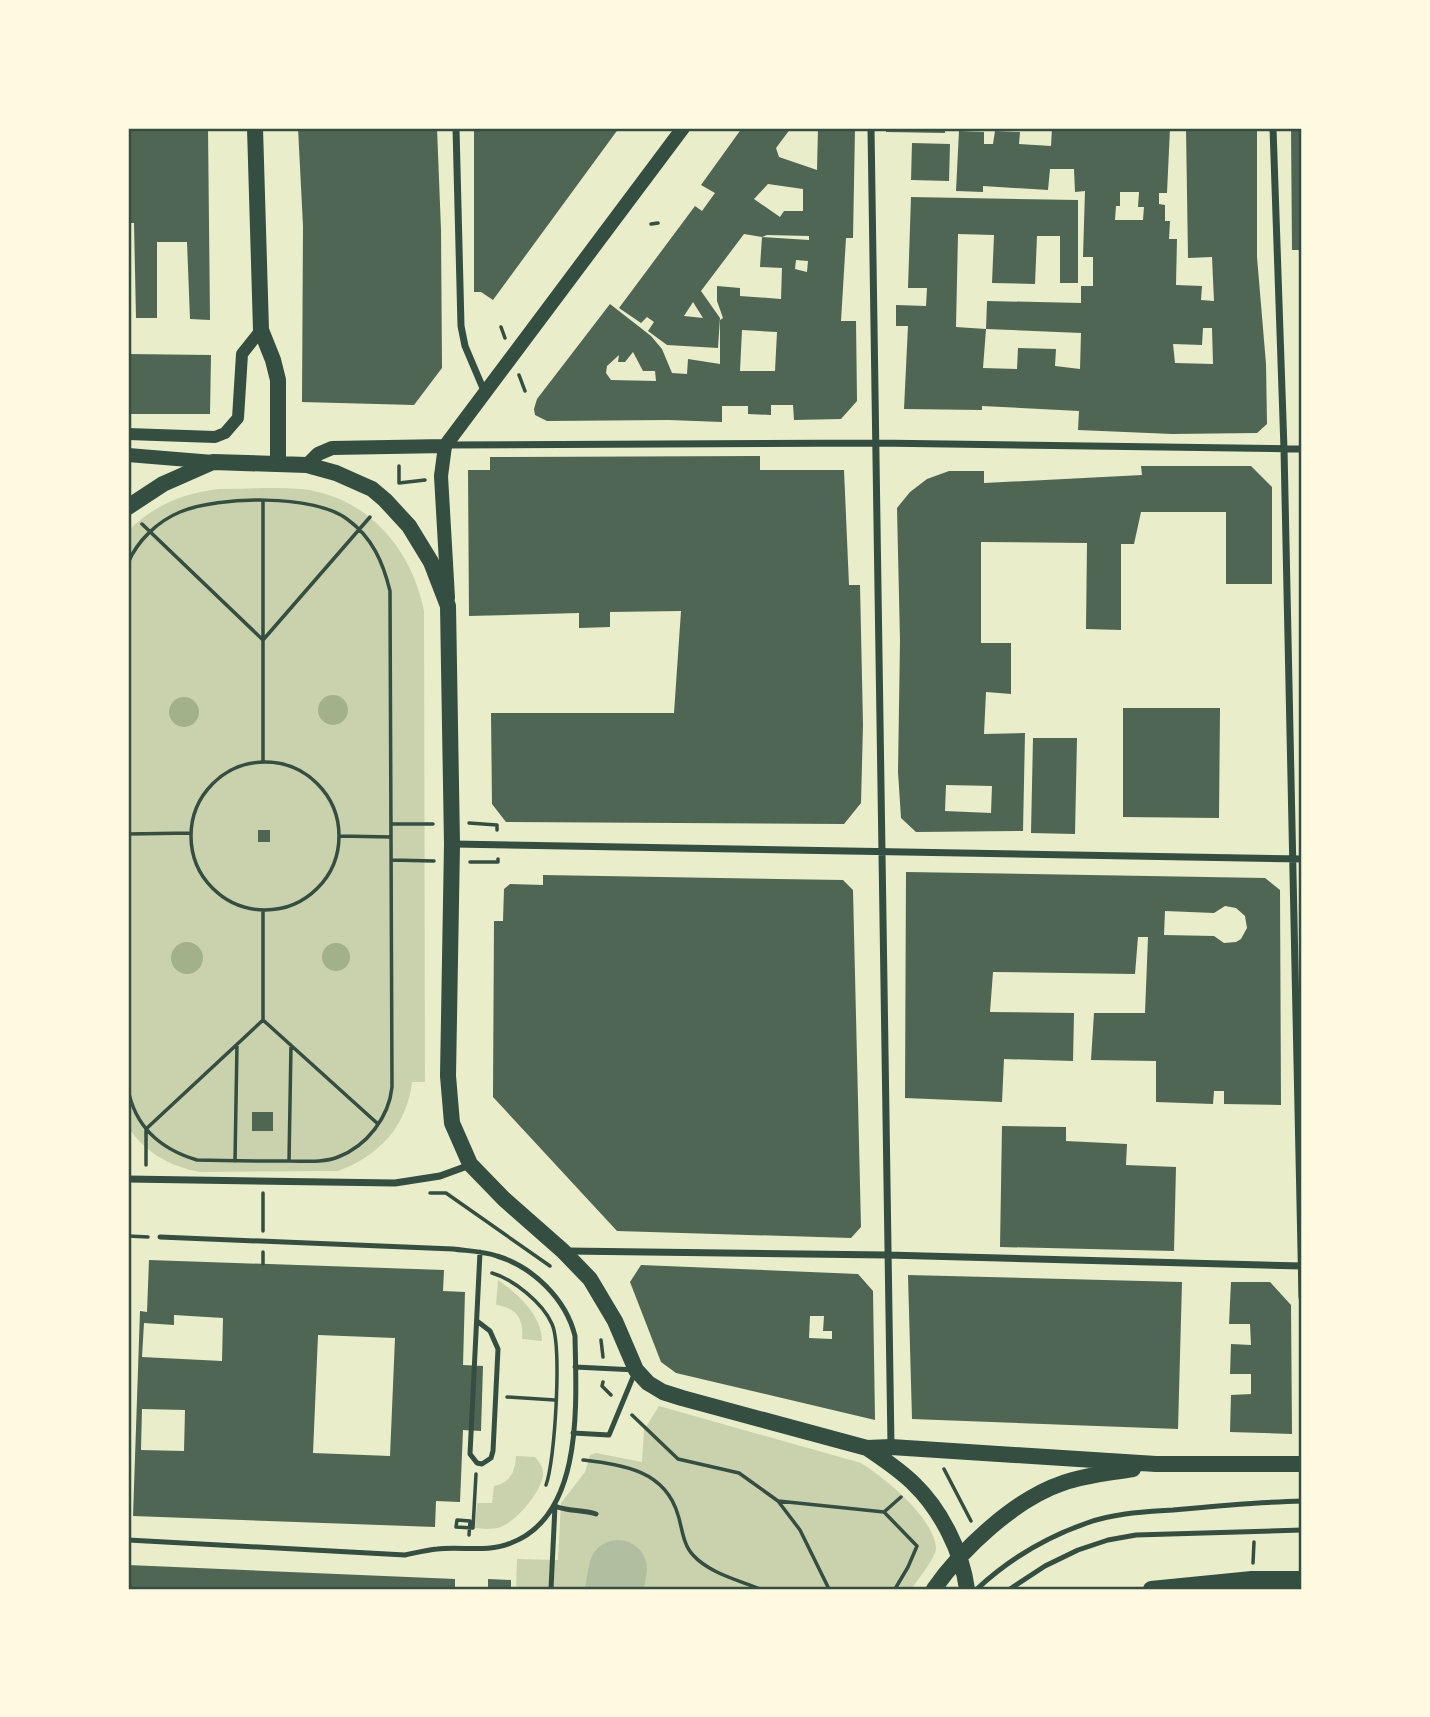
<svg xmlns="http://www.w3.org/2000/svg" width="1430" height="1717" font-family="Signika,sans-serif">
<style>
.green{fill:#cad2ad}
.water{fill:#a3b18a}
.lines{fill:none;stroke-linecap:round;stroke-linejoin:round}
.taxiway{stroke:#b2bea0;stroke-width:58}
.building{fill:#4f6655;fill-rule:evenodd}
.path{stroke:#344e41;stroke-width:3.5}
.service{stroke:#344e41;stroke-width:5}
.minor{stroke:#344e41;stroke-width:7}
.tertiary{stroke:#344e41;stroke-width:12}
.secondary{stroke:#344e41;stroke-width:14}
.primary{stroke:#344e41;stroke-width:16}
.neatline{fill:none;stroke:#344e41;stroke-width:2.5}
</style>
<rect width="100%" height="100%" fill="#e9edc9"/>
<path class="green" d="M219,489C246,489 274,487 301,489C367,496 412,549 424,611L425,1082H412C407,1126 379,1156 338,1171L200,1172C169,1166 146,1153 128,1127V531C154,505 184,493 219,489Z
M498,1280C518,1294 542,1315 542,1341L522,1339C524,1319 517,1308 496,1305Z
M659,1406L861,1463C886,1479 932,1516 936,1547C937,1556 917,1581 911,1589H516L517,1559L558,1560L561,1503L585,1472L590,1455L596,1453L642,1462L644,1430Z
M516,1456L535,1457C538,1461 543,1466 543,1472C544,1489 518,1519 503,1526C494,1530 485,1529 475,1528L477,1503H492L494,1486C511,1482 515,1472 516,1456Z"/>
<path class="water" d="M318 710a15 15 0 1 1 30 0a15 15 0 1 1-30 0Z
M169 712a15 15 0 1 1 30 0a15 15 0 1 1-30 0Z
M171 958a16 16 0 1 1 32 0a16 16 0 1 1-32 0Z
M322 957a14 14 0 1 1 28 0a14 14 0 1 1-28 0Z"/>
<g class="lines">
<path class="taxiway" d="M614,1589L618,1569"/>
</g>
<path class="building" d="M128,128H208L210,320L190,319L187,242H157V318H136L134,223H128Z
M298,128H437L441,230L442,368L414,405L302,402L303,226Z
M474,128H619L493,300L481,292H474Z
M742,128H791L776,148L779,157L817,170L818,128H855L853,238H846L841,321H856L857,401L841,419L794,420L793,405H771V415L748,414V406H722V422L669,420L547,421L535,415L534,409L537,399L610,304L651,336L662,349L672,373L687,374L688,359L720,364V320L723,318L717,301V286L740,288V296L781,299L782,268L760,267L762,237L744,234L701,291L720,318L718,348L667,345L648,331L654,322L647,317L641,323L619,308L695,206L702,211L715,193L701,185ZM768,184L803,189V211H784L780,217L754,199ZM767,235L809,236V240L762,237ZM796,260L808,261L807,272L795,269ZM693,302L703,318L684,316ZM742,330L777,332L775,371H740ZM633,352L643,371H655L656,381L611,380L606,373L607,366L619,355L618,362H625Z
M886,128H945V133L886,132Z
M1052,128H1170L1167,193H1159V204L1165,205V221H1170L1169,239H1177L1176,285L1202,286L1201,300L1214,301L1212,257L1188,258L1186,128H1257V257L1266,364L1267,424L1257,433L1172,434L1078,430L1079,411L982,406V410L904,409L908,326H896V305L926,306L927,288H908L911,197L1078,200V283H1060V236H1037L1035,284L992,283L994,235L958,234L956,327L986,329L983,368L1017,369L1018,348L1056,349L1055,366L1080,369L1081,333L986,329L987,301L1081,303V286H1093V257H1083L1085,191L1075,192L1074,169H1050L1048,190L983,186V192L956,191L959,131L984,132V144H993L995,131L1020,132L1019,144L1051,146ZM1120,192H1139L1138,207H1144L1143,220H1115L1116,206H1120ZM1203,328H1212L1213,364L1175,363L1173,344L1202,345Z
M1291,128H1302V250H1292Z
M912,143L950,144L949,181L911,180Z
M128,354L211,355L210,414H128Z
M760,456V470H844L849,585H860L863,725L861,803L844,824L506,822L492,804L491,713H674L681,611L610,612V627L579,628V613L469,616L468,470H490V457Z
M1141,466H1251L1272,487V584H1226V512H1141L1134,544H1121V630L1086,629L1087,543L981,542V643H1011V694L986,692L984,734L1025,733L1023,831L916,832L901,818L898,772L900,641L897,508L910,492L927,479L949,471H984V483L1142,475ZM946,785L992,786L991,813L945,811Z
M1123,708H1220L1219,818L1123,817Z
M1033,738H1077L1075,834L1031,833Z
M258,830H270V842H258Z
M906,872L1265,878L1280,890L1281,1105L1224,1104V1091H1214L1213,1104L1156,1102V1061L1091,1060L1094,1013H1145L1148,937H1138L1135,974L993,972L990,1012L1074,1013L1073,1061L1004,1059L1002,1102L905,1098ZM1225,906L1236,908L1245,916L1247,928L1241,939L1236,942L1224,943L1214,936L1164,935L1165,911L1214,913Z
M543,875L843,880L853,890L861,1227L851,1238L617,1231L493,1097L494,921H503L504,889L510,884L543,885Z
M252,1112H273V1131H252Z
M1002,1126L1066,1127V1141L1127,1144L1126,1165L1176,1167L1174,1251L1000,1247Z
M149,1260L444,1270L443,1291L465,1292L463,1365L483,1366L481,1431L463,1430L460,1502L436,1501L435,1527L133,1516L140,1311L147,1312ZM174,1315L223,1318L222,1361L142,1357L144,1323L174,1325ZM318,1335L395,1338L390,1456L313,1453ZM142,1409L185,1410L184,1451L141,1450Z
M641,1265L858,1274L873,1291L875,1420L676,1373L661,1362L630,1282ZM810,1316H824L823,1331H832V1339L809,1338Z
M908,1275L1182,1282L1178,1429L912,1419Z
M1231,1282H1270L1291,1305L1292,1434L1230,1432L1231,1395L1251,1394V1374H1230L1231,1344L1251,1345L1250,1324H1229Z
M128,1565L455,1579V1589H128Z
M488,1579L511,1580V1589H488Z"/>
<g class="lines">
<path class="path" d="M651,224L658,223
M501,327L505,338
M519,375L525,391
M399,466V483L425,480
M263,501V761
M142,524L263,640L370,517
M128,563C137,541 158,521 180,512C219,496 314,494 347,519C372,537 383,562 390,591L392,1087C389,1117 367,1146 338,1157C323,1163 306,1161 290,1161C259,1161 228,1161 197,1160C160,1149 135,1126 128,1089
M191 836a74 74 0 1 1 148 0a74 74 0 1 1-148 0Z
M469,823L497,825V830
M392,824H433
M128,834L191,833
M339,836L391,837
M391,860L434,861
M470,862H498V859
M263,1020L378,1124
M235,1161L237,1044
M289,1161L291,1045
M146,1165V1129L263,1020V911
M263,1193V1231
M430,1193H446L550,1266
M128,1236L148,1237
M263,1252V1264
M492,1273C513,1279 543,1303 552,1324C562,1347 555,1461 546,1485
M601,1340L603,1357
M603,1382L602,1386L611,1395
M507,1397L555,1400
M632,1415L678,1459L739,1473L778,1501L800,1530L829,1589
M583,1460C623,1465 665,1470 678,1515C682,1527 683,1545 693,1555C709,1573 738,1580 760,1589
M944,1469L971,1521
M778,1501L884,1512
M469,1535L470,1521L457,1520L456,1527L473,1528L476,1474
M1253,1563L1254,1542
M895,1589L908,1567L917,1546L884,1512L901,1497"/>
<path class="service" d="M477,1321L490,1331L498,1349L493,1451L491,1458L482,1464L477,1463L470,1454L480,1252
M573,1433L609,1435L636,1370L575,1367
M555,1506C568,1512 582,1509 596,1514
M128,1540L405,1555C415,1553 426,1550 437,1549C462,1546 487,1553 511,1543C585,1515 576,1400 575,1336C566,1299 533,1267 497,1256C483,1251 468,1251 453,1249L160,1237
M551,1589L555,1506
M977,1589C1008,1560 1047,1537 1087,1523C1115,1513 1144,1512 1173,1510C1216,1506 1259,1502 1302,1501
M1010,1589L1045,1566L1078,1550L1108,1540L1136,1535L1302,1530"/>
<path class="minor" d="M456,128L461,326L465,346L485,393
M871,128L891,1446
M1273,128L1284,449L1302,1297
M446,445L876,443L1302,449
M453,844L1302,859
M128,1179L395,1183L440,1176L470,1165
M567,1251L887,1255L1302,1266"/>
<path class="tertiary" d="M128,434L215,437L225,433L238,418L242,354L261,330"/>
<path class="secondary" d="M445,446L683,128
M445,446L441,476L448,598
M128,455L213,462
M307,465L318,454L332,448L445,446"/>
<path class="primary" d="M255,128L261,330L273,360L278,380V464
M128,507L163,484L213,462L307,465L336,473L372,489L385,500L409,526L431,562L448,606L452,844L448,1076L452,1123L470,1164L504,1199L563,1251L590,1279L615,1321L636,1370L648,1383L663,1392L682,1398L867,1448L891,1447L1156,1464H1302
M867,1448C883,1459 900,1470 914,1484C941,1510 962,1552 967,1589
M934,1589C962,1549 1015,1499 1063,1483C1085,1475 1110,1473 1133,1469
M1151,1589L1252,1579H1302"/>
</g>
<rect width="1430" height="1717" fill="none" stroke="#fefae0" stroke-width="259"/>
<rect x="130" y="130" width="1170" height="1458" class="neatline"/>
</svg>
